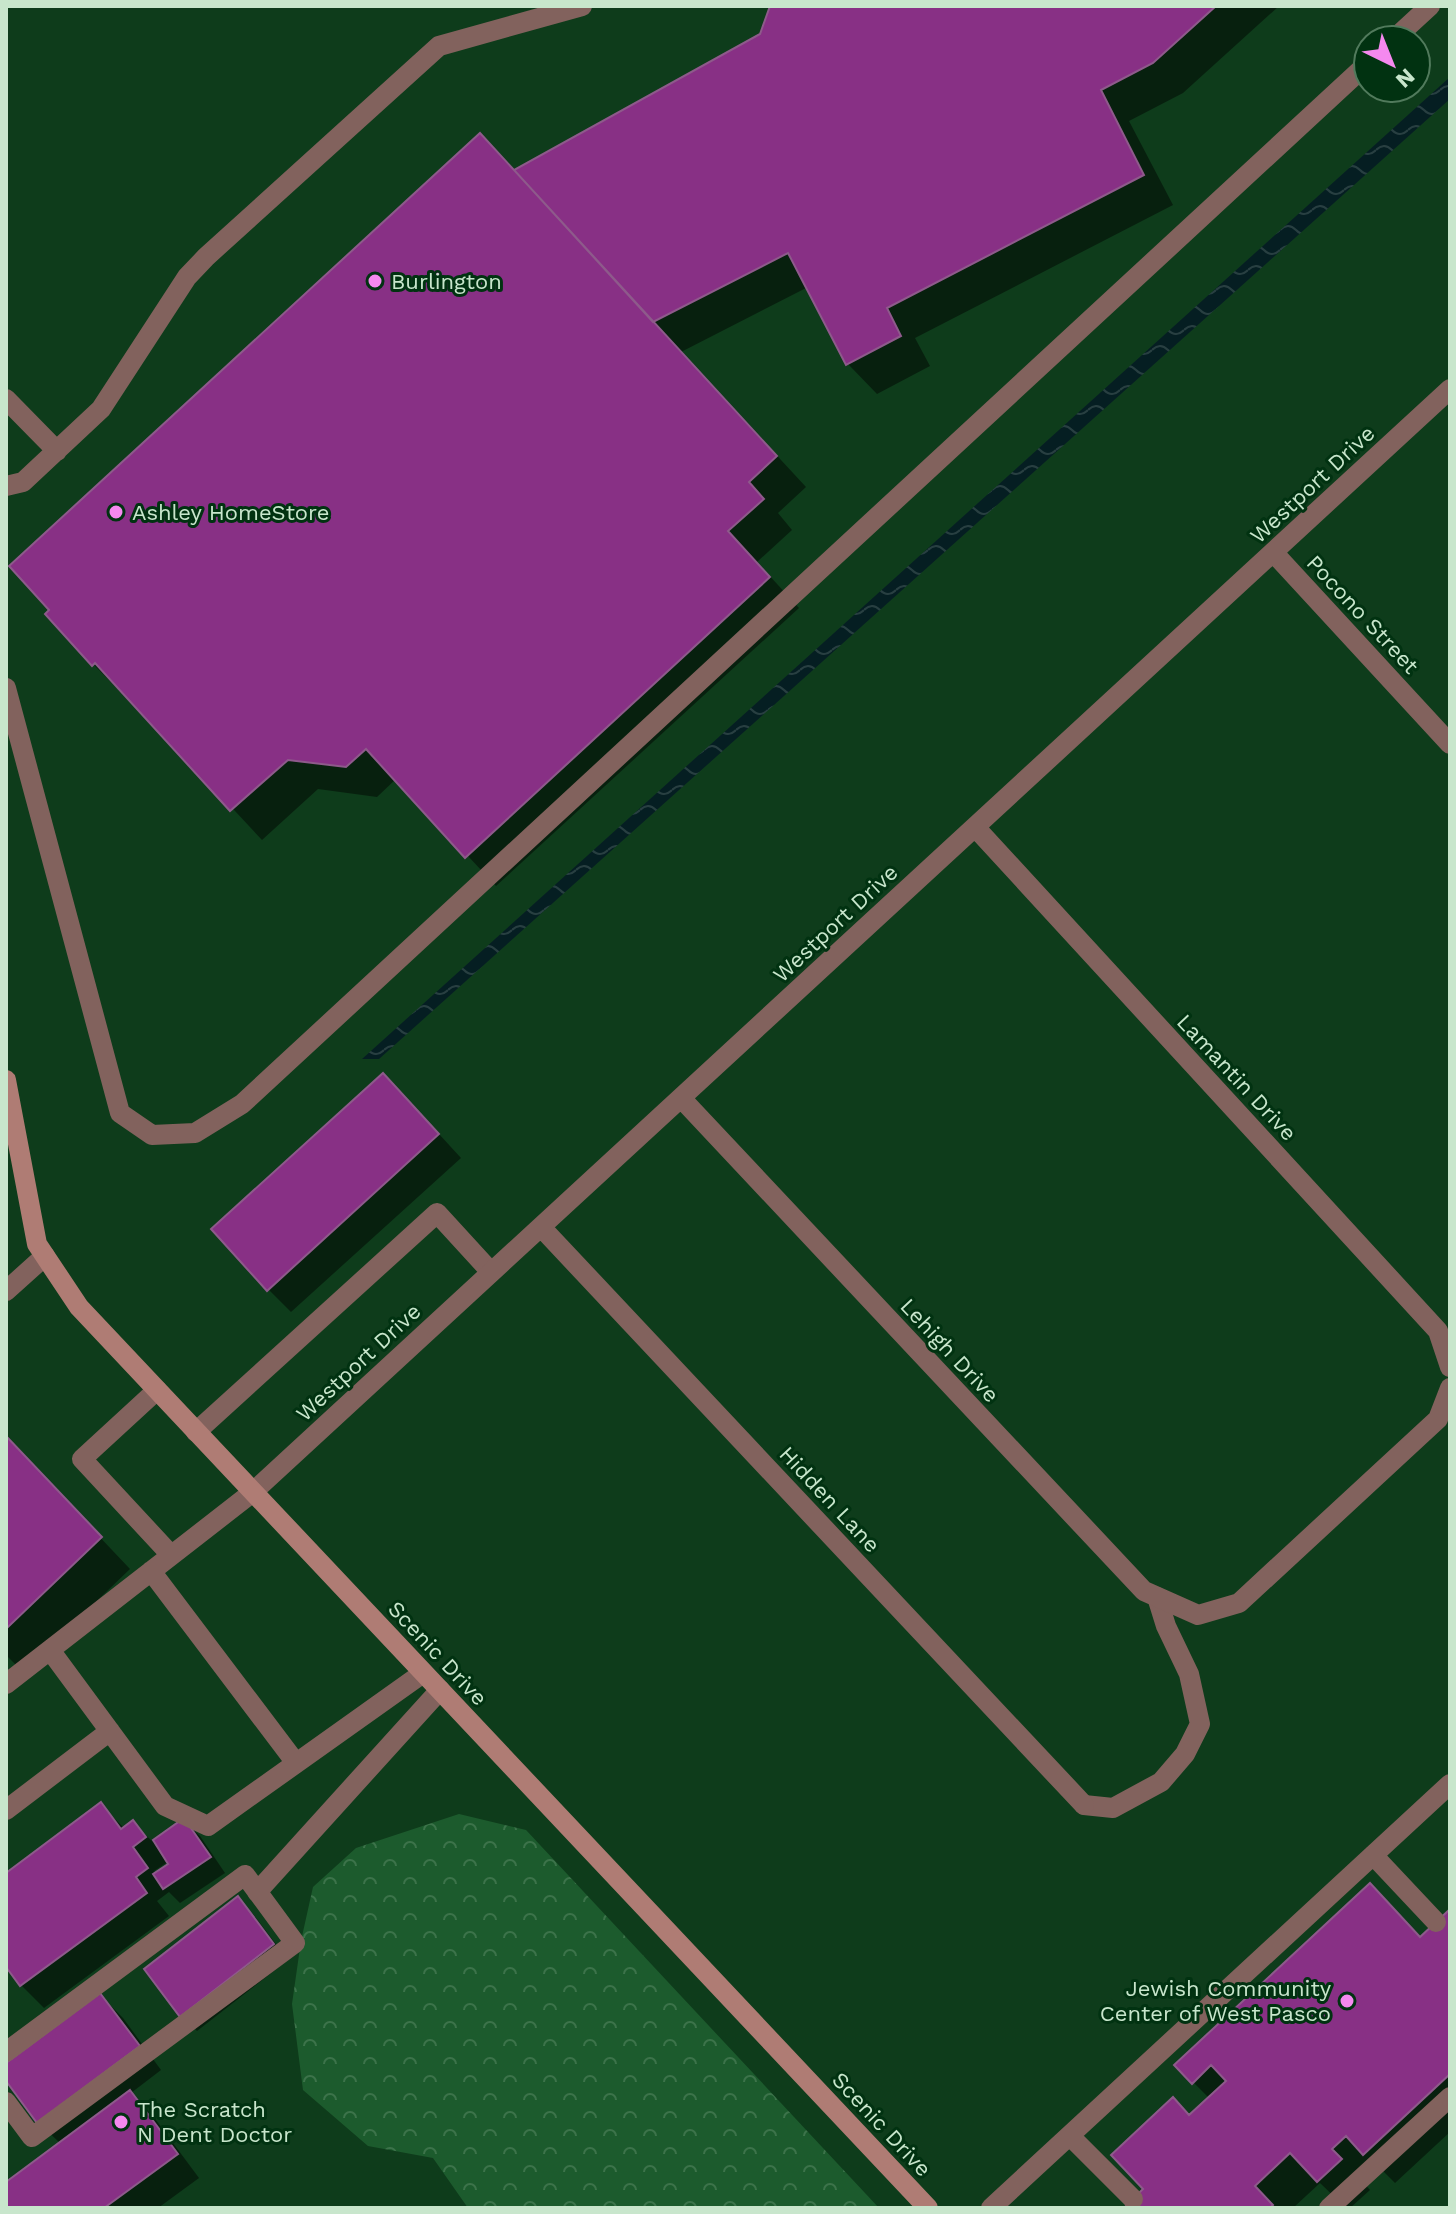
<svg xmlns="http://www.w3.org/2000/svg" width="1456" height="2214" font-family="'Work Sans',sans-serif">
<style>
.forest{fill:url(#forest-crowns)}
.water{fill:url(#water-waves)}
.shadow{fill:#0007;fill-rule:evenodd}
.building{fill:#883085;stroke:#8e5a8b;stroke-width:2}
.lines{fill:none;stroke-linecap:round;stroke-linejoin:round}
.lane{stroke:#82625d;stroke-width:20}
.street{stroke:#82625d;stroke-width:20}
.secondary{stroke:#af7c74;stroke-width:20}
.poi-dot{fill:#f589ef;stroke:#013211;stroke-width:3}
.labels{text-anchor:middle;stroke-width:6;stroke-linejoin:round;paint-order:stroke}
.poi-label{font-size:22px;fill:#c8e6cc;stroke:#013211;text-anchor:start}
.street-label{font-size:22px;fill:#c8e6cc;stroke:#013211}
</style>
<defs>
<pattern id="forest-crowns" width="20" height="18" patternUnits="userSpaceOnUse" patternTransform="scale(2)"><rect width="20" height="18" fill="#1c5b2d"/><path d="M2 6a3 3 0 1 1 6 0M12 15a3 3 0 1 1 6 0" fill="none" stroke="#3c734a"/></pattern>
<pattern id="water-waves" width="16" height="10" patternUnits="userSpaceOnUse" patternTransform="scale(2)"><rect width="16" height="10" fill="#051e22"/><path d="M0 5q4-4 8 0t8 0" fill="none" stroke="#283f41"/></pattern>
</defs>
<rect width="100%" height="100%" fill="#0e3c1b"/>
<path class="forest" d="M459,1814L526,1830L879,2208H468L433,2158L368,2146L303,2090L292,2004L301,1941L313,1887L356,1848Z"/>
<path class="water" d="M1450,77V99L379,1059H362Z"/>
<path class="shadow" d="M772,6H1279L1183,93L1129,121L1173,205L915,338L930,366L877,394L848,364L808,287L681,352L806,487L778,513L792,530L757,562L799,608L496,886L396,779L377,797L318,789L262,840L125,693L123,694L94,665L48,614L515,172L762,35Z
M406,1098L461,1158L291,1312L268,1289Z
M6,1438L130,1569L23,1672L6,1655Z
M101,1805L125,1829L133,1823L153,1842L184,1821L200,1836L225,1873L180,1903L169,1892L157,1901L169,1916L44,2008L21,1985L6,1964V1875ZM169,1861L171,1864L157,1874L154,1871Z
M1370,1886L1421,1938L1450,1912V2132L1395,2183L1377,2165L1361,2180L1370,2190L1350,2208H1346L1320,2183L1293,2208H1126L1146,2190L1190,2117L1210,2099L1193,2082Z
M238,1899L253,1914L288,1960L197,2031L182,2015Z
M100,1995L123,2018L161,2070L131,2093L153,2116L199,2178L158,2208H6V2185L61,2144L38,2122L6,2078V2066Z"/>
<path class="building" d="M770,6H1216L1153,63L1101,90L1144,175L887,308L901,336L846,365L788,253L653,322L514,170L760,34Z
M480,133L777,456L749,482L764,499L728,531L770,577L465,858L366,749L346,767L288,760L230,811L95,663L92,666L45,614L49,610L9,566Z
M383,1073L439,1134L267,1291L211,1229Z
M6,1436L102,1537L6,1629Z
M101,1802L121,1829L133,1820L146,1837L133,1847L148,1868L136,1877L147,1893L20,1986L6,1967V1873Z
M184,1818L211,1857L163,1889L153,1874L168,1864L153,1840Z
M1370,1883L1420,1937L1450,1909V2074L1363,2155L1346,2136L1332,2149L1342,2159L1317,2182L1290,2153L1255,2186L1273,2205L1270,2208H1124L1143,2189L1111,2155L1173,2097L1189,2115L1226,2081L1211,2065L1192,2084L1174,2065Z
M238,1896L274,1944L180,2017L144,1969Z
M100,1993L140,2046L37,2123L6,2081V2063Z
M130,2090L178,2154L104,2208H6V2182Z"/>
<g class="lines">
<path class="lane" d="M1393,40L1430,6
M6,399L57,451
M6,486L23,482L101,409L187,277L206,257L439,46L582,6
M6,688L120,1113L152,1135L195,1133L242,1104L1368,63
M6,1291L45,1256
M157,1390L82,1459L171,1555
M196,1432L437,1213L491,1272
M151,1571L296,1763
M50,1650L165,1806L208,1826L423,1673
M6,1684L253,1492
M1084,1805L1113,1808L1161,1782L1185,1754L1200,1724L1189,1674L1166,1626L1157,1597
M6,1810L110,1731
M1373,1855L1436,1922
M257,1892L440,1690
M6,2052L245,1875L295,1943L32,2137L6,2102
M1070,2136L1133,2199
M991,2208L1450,1784
M1329,2208L1450,2097"/>
<path class="street" d="M1273,552L1450,744
M975,827L1438,1331L1450,1367
M681,1098L1144,1591L1198,1615L1239,1603L1438,1419L1450,1388
M541,1227L1084,1805
M253,1492L1450,389"/>
<path class="secondary" d="M6,1080L37,1244L79,1307L928,2208"/>
</g>
<g class="poi-dot">
<circle cx="375" cy="281" r="8"/>
<circle cx="116" cy="512" r="8"/>
<circle cx="1347" cy="2001" r="8"/>
<circle cx="121" cy="2122" r="8"/>
</g>
<g class="labels">
<g class="poi-label">
<text x="391" y="289">Burlington</text>
<text x="132" y="520">Ashley HomeStore</text>
<text x="1331" y="1996" text-anchor="end">Jewish Community<tspan x="1331" dy="25">Center of West Pasco</tspan></text>
<text x="137" y="2117">The Scratch<tspan x="137" dy="25">N Dent Doctor</tspan></text>
</g>
<g class="street-label">
<text transform="translate(1312 484) rotate(-43)" y="8">Westport Drive</text>
<text transform="translate(1363 614) rotate(47)" y="8">Pocono Street</text>
<text transform="translate(835 923) rotate(-43)" y="8">Westport Drive</text>
<text transform="translate(1237 1077) rotate(47)" y="8">Lamantin Drive</text>
<text transform="translate(950 1350) rotate(47)" y="8">Lehigh Drive</text>
<text transform="translate(358 1362) rotate(-43)" y="8">Westport Drive</text>
<text transform="translate(830 1499) rotate(47)" y="8">Hidden Lane</text>
<text transform="translate(438 1653) rotate(47)" y="8">Scenic Drive</text>
<text transform="translate(882 2124) rotate(47)" y="8">Scenic Drive</text>
</g>
</g>
<rect width="1456" height="2214" fill="none" stroke="#c8e6cc" stroke-width="16"/>
<g transform="translate(1392 64) rotate(137)"><circle r="38" fill="#013211" stroke="#517a5c" stroke-width="2"/>
<path d="M0-6L14 30L0 20L-14 30Z" fill="#f589ef"/>
<text y="-12" font-size="22" font-weight="bold" text-anchor="middle" fill="#c8e6cc">N</text>
</g>
</svg>
